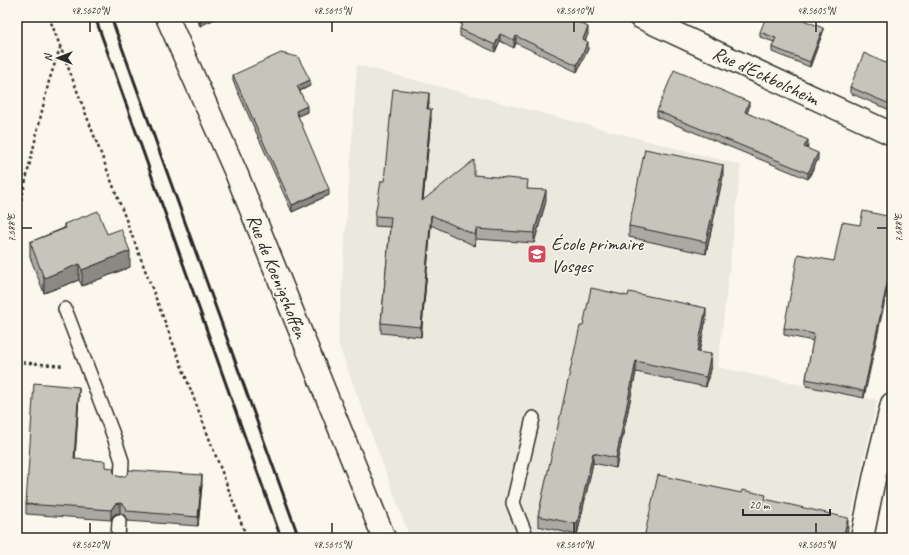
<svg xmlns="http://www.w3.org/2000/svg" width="909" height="555" font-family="Caveat,sans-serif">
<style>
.built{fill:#ebe8de}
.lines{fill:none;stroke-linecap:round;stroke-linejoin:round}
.lane-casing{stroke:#2b2b2b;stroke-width:16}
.street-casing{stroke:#2b2b2b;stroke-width:25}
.path{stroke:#2b2b2b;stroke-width:2.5;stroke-dasharray:3 3;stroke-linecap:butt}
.lane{stroke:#fbf7ec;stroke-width:13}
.street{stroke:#fbf7ec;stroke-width:22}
.rail{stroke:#2b2b2b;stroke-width:3}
.wall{fill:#aba9a2;stroke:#2b2b2b}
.shaded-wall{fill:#8b8984;stroke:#2b2b2b}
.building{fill:#c7c4bc;stroke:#2b2b2b}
.ticks{fill:none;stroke:#2b2b2b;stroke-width:1.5}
.labels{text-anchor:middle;stroke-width:3;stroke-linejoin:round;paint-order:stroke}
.street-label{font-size:19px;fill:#2b2b2b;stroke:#fbf7ec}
.poi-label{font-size:19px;fill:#2b2b2b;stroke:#fbf7ec;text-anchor:start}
.neatline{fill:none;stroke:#2b2b2b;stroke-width:1.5}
.ticks-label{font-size:10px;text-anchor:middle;fill:#2b2b2b}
</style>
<rect width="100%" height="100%" fill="#fbf7ec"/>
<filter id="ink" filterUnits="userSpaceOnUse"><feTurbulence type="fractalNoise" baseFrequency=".025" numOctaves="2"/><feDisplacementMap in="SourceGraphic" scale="8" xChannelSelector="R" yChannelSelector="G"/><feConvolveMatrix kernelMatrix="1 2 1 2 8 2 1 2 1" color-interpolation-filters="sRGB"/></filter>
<g filter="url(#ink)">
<path class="built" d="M357,65L741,165L718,367L806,386L877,400L846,538H410L338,343Z"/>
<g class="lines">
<defs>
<path id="lane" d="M65,309L114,437L122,461L121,479
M118,538L119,521
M527,538L513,503L533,418"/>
<path id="street" d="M167,17L237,175L384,538
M640,17L892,134
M862,538L875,474L892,404"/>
</defs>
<use href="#lane" class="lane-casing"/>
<use href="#street" class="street-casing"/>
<path class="path" d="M49,17L247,538
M17,218L49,81L60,48
M17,362L64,366"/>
<use href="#lane" class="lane"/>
<use href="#street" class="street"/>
<path class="rail" d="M95,17L281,538
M111,17L299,538"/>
</g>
<path class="wall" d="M196,17H219L200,26Z
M446,17H549L588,34L585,40L588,49L577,72L516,43L514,48L500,41L495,52L460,36V29L462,24Z
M760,32H823L810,67L772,52V47L774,42L760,37Z
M892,66V111L850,93V87Z
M233,75L310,86L300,91L307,112L298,116L329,195L292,212L233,81Z
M429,103L428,109L431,119L423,200L474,175L528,189L546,201L534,243L476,239L475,246L431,225L421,337L381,333V323L390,227L375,226V216L384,181Z
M749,108L747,113L808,146L807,148L818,159L808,179L657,117V111Z
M723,176L706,254L629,237V226Z
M892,217L864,398L806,386V379L813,341L784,335V328L860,225Z
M64,224L107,234L130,267L82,286L79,280L44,293L30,257V242L64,228Z
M706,319L699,352L711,365L706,387L636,372L616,468L593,463L577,535L538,526V516L583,326Z
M79,396L75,460L105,467L117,476L120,477L202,485L198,526L127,521L126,517L124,515L120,513L115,514L113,516L111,520L26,514V504Z"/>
<path class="shaded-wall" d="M210,17H219L200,26V22Z
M588,27V34L583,46V39Z
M823,28V32L810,67V62Z
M500,34V41L495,52V45Z
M516,36V43L514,48V40Z
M588,42V49L577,72V65Z
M310,80V86L297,92V86Z
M429,93V103L427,119V109Z
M749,102V108L745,118V112Z
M307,106V112L296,117V111Z
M431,109V119L422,211V201Z
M808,140V146L804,152V147Z
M818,153V159L808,179V173Z
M723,165V176L706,254V242Z
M329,189V195L292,212V205Z
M546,190V201L534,243V233Z
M431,215V225L421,337V327Z
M476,229V239L475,246V235Z
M130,251V267L82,286V270Z
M892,261V268L864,398V391Z
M79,264V280L44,293V278Z
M706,308V319L697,362V352Z
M711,354V365L706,387V377Z
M636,361V372L616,468V458Z
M79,387V396L74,469V459Z
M593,453V463L577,535V524Z
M202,475V485L198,526V517Z
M120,503V513L115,514L113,516L111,520V510L115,504Z
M848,518V529L846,538H843Z"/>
<path class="building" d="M198,17H210L200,22Z
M461,17H549L552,18V17H568L588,27L583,39L588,42L577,65L516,36L514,40L500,34L495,45L460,29L464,19Z
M766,17H796L823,28L810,62L772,47L776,38L760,32Z
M281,53L298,57L310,80L297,86L307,106L296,111L329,189L292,205L233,75Z
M864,53L892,66V105L850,87Z
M674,70L749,102L745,112L808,140L804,147L818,153L808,173L657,111Z
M393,89L429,93L427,109H431L422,201L474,160V175L528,180L527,189L546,190L534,233L476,229L475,235L431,215L421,327L381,323L391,217L375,216L381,181H384Z
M645,149L723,165L706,242L629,226Z
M98,211L107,234L121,229L130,251L82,270L79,264L44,278L30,242L66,228L64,224Z
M863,211L892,217V261L864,391L806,379L814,334L784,328L798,254L834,261L842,222L860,225Z
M591,288L628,296L629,292L706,308L697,352L711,354L706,377L636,361L616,458L593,453L577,524L538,516L580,326H583Z
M34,383L79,387L74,459L105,461V467L113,468L114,473L117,476L120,477L125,476L128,473L129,470L202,475L198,517L127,511L126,507L124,505L120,503L115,504L111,510L26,504Z
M658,475L741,493L742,490L766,495L765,499L848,518L843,538H644Z"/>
</g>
<path class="ticks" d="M90,22V32M332,22V32M574,22V32M816,22V32M22,228H32M877,228H887M90,523V533M332,523V533M574,523V533M816,523V533"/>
<defs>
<symbol id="school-square" viewBox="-11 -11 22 22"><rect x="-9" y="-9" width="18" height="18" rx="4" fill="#d1495b" stroke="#fbf7ec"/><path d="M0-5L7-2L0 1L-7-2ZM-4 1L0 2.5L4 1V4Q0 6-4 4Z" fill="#fff"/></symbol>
</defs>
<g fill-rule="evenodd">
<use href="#school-square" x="526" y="243" width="22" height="22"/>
</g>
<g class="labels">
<g class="street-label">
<text transform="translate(766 75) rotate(25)" y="7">Rue d'Eckbolsheim</text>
<text transform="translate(278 276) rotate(68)" y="7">Rue de Koenigshoffen</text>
</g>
<g class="poi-label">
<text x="551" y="250">École primaire<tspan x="551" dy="22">Vosges</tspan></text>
</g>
</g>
<rect width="909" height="555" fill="none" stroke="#fbf7ec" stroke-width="44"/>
<g transform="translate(58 58) rotate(270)" stroke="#fbf7ec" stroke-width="3" paint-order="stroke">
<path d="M0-3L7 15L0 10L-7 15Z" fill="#2b2b2b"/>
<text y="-6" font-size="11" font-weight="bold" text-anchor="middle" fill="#2b2b2b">N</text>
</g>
<path d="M743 509v6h87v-6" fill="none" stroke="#2b2b2b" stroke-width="2"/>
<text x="749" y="509" font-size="12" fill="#2b2b2b" stroke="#fbf7ec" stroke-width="3" paint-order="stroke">20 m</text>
<rect x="22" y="22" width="865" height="511" class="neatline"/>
<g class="ticks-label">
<text x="90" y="14">48.5620°N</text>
<text x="332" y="14">48.5615°N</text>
<text x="574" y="14">48.5610°N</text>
<text x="816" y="14">48.5605°N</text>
<text transform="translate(898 228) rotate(-90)" y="4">7.688°E</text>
<text transform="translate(11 228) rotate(-90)" y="4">7.688°E</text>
<text x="90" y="548">48.5620°N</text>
<text x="332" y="548">48.5615°N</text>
<text x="574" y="548">48.5610°N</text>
<text x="816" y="548">48.5605°N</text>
</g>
</svg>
